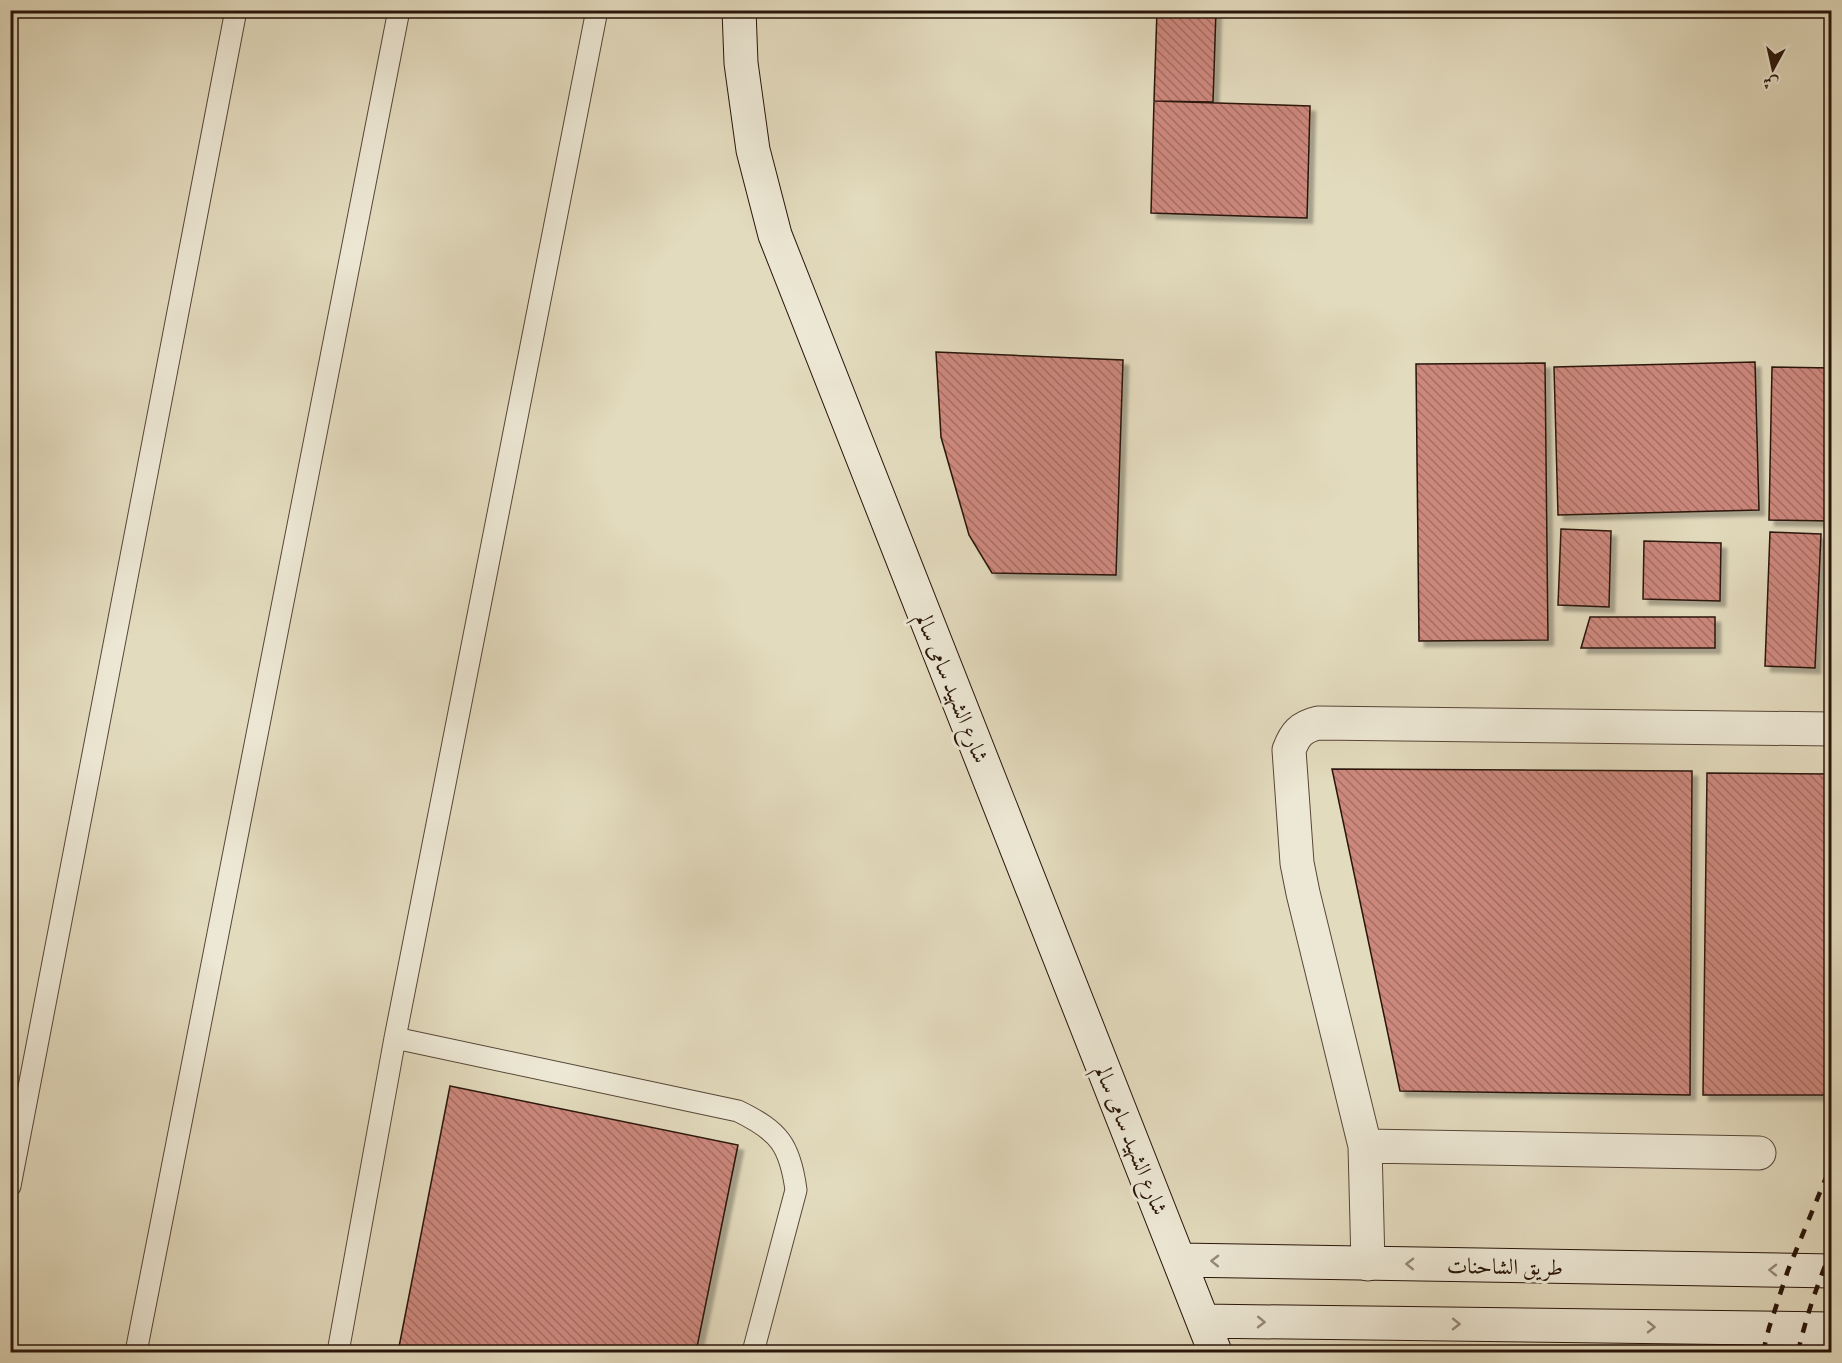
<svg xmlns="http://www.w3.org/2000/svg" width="1842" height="1363" font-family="'IM FELL Great Primer',Amiri,serif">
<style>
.building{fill:url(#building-back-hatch);stroke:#29150a;stroke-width:1.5;filter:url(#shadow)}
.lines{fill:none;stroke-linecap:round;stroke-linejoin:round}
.service-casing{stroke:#584637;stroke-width:23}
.minor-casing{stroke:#584637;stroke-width:35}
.secondary-casing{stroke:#29150a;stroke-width:35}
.service{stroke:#ede8d5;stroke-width:21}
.minor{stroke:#ede8d5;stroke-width:33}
.secondary{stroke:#ede8d5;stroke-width:33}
.rail{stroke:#29150a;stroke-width:4.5;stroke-dasharray:10 10;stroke-linecap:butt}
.oneway{stroke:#95897a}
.labels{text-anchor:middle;stroke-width:6;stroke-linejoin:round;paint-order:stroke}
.street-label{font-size:22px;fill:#29150a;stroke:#ede8d5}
</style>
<defs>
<pattern id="building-back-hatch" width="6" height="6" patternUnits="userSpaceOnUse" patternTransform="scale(1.5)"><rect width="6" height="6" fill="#cd887d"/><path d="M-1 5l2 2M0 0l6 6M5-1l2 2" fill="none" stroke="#a66e65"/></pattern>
<filter id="shadow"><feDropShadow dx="5.5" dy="5.5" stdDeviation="1.5" flood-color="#0004"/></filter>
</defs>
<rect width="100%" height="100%" fill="#e3dbbe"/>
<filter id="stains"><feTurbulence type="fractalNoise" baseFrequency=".00333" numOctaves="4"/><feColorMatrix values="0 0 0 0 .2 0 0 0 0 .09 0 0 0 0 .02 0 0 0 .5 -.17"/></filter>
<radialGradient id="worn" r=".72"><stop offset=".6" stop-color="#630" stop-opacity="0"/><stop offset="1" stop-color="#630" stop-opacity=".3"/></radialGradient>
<path class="building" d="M1157,10H1216L1213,102L1154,101Z
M1154,101L1310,106L1307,218L1151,213Z
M936,352L1123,360L1116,575L992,573L969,535L941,437Z
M1755,362L1759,510L1558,515L1554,367Z
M1545,363L1548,640L1419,641L1416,364Z
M1772,367L1832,368V521L1769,520Z
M1561,529L1611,531L1609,607L1558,605Z
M1770,532L1821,534L1815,668L1765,666Z
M1644,541L1721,543L1720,601L1643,599Z
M1829,570H1832L1831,640Z
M1590,617H1715V648H1581Z
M1332,769L1692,771L1690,1095L1400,1091Z
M1707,773L1832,774V1095H1703Z
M450,1086L738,1145L696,1352H398Z"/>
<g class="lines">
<defs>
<path id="service" d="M395,1038L738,1111C779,1131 790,1145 796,1190L753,1352
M10,1186L236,10
M136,1352L399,10
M338,1352L395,1038L597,10"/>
<path id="minor" d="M1365,1146L1759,1153
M1368,1264L1365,1146L1303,893L1297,863L1289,750C1295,734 1301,727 1318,723L1832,729"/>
<path id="secondary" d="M739,10L741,63L753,150L775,235L1215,1352
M1179,1260L1832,1271
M1203,1321L1832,1329"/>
</defs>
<use href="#service" class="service-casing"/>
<use href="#minor" class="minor-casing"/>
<use href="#secondary" class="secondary-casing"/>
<use href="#service" class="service"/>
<use href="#minor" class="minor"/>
<use href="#secondary" class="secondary"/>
<path class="rail" d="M1763,1352L1769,1328L1788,1270L1832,1163
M1798,1352C1806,1317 1818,1282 1832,1249"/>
</g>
<defs><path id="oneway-chevron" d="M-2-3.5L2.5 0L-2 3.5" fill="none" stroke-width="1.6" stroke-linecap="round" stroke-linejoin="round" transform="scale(1.5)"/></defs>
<g class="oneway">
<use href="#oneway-chevron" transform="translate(1215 1261) rotate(-179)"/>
<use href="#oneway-chevron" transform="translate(1410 1264) rotate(-179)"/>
<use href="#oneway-chevron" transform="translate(1773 1270) rotate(-179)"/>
<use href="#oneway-chevron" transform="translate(1261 1322) rotate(1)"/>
<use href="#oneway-chevron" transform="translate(1456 1324) rotate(1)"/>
<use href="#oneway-chevron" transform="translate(1651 1327) rotate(1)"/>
</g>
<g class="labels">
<g class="street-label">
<text transform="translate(953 688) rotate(68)" y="8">شارع الشهيد سامى سالم</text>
<text transform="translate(1132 1140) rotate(68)" y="8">شارع الشهيد سامى سالم</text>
<text transform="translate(1505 1266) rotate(1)" y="8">طريق الشاحنات</text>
</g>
</g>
<rect width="1842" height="1363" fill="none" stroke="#e3dbbe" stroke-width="36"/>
<rect x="12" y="12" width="1818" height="1339" fill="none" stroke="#29150a" stroke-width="3"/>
<rect x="18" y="18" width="1806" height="1327" fill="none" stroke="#29150a" stroke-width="1.5"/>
<g transform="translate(1773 69) rotate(188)" stroke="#ede8d5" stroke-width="4.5" paint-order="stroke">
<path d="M0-4.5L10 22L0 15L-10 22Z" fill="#29150a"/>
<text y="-9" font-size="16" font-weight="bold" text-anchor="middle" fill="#29150a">ش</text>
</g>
<rect width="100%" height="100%" filter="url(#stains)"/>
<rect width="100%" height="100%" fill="url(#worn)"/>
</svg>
